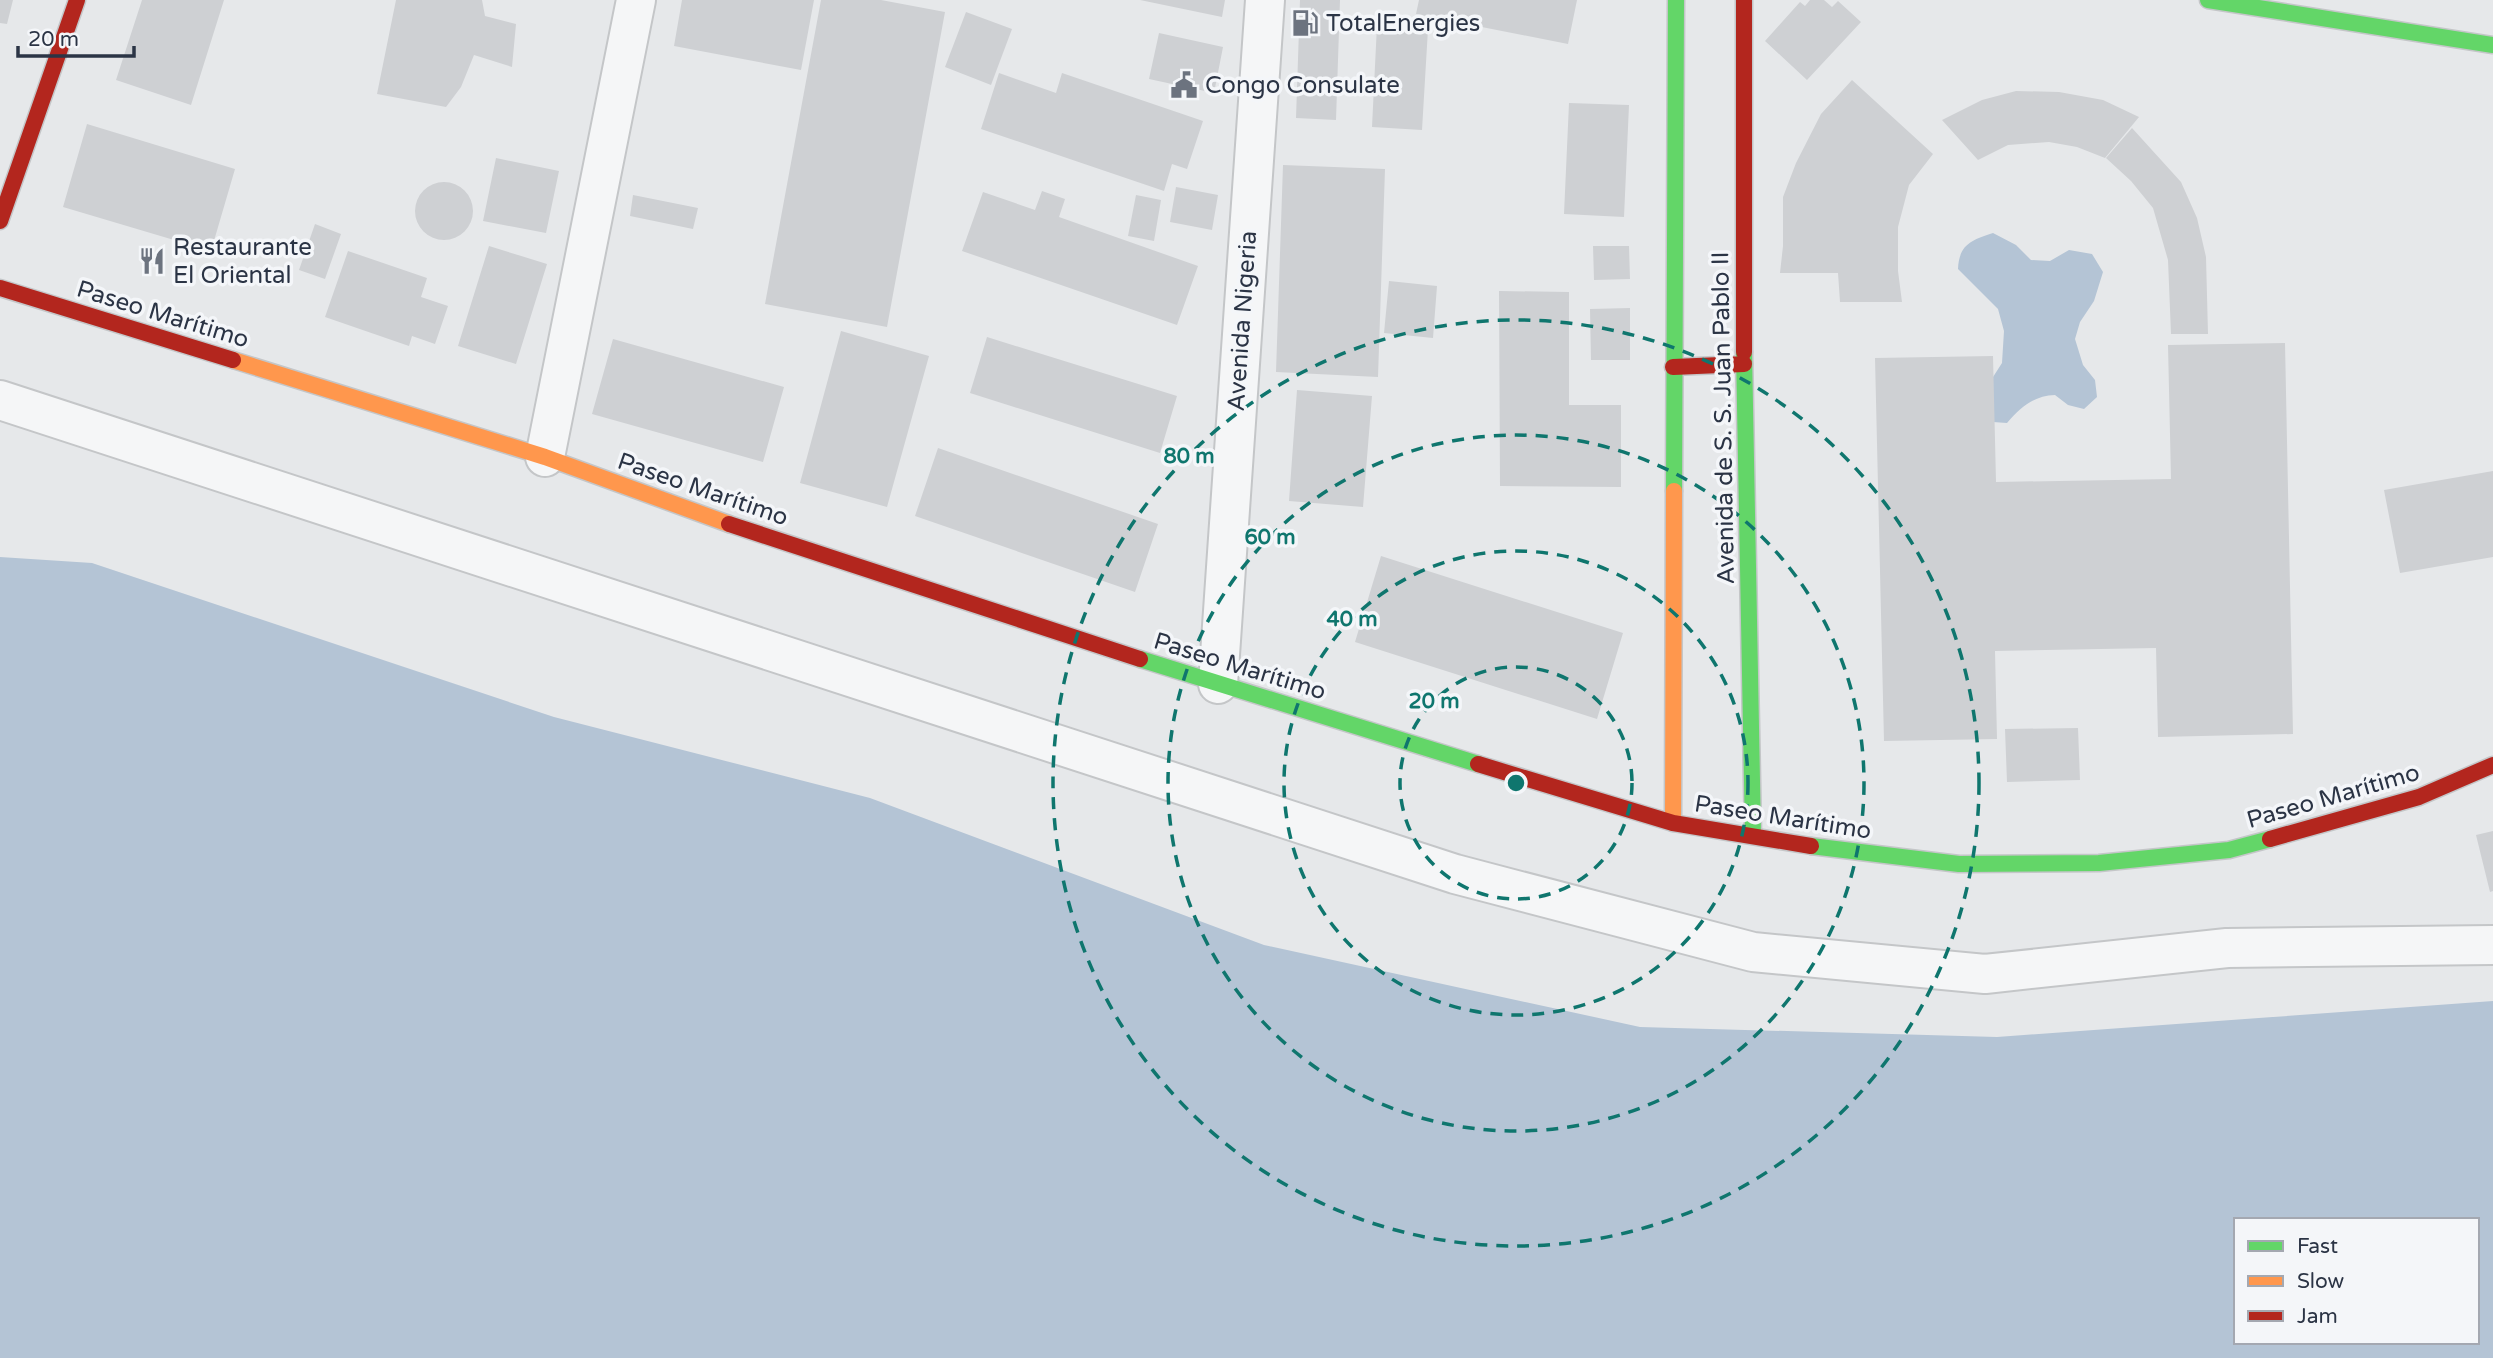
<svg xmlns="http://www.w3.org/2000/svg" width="2493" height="1358" font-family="'Varela Round',sans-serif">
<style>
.water{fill:#b4c4d5;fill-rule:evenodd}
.building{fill:#ced0d3}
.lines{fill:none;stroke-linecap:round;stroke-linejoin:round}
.street-casing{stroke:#c4c6c8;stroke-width:42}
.fast-casing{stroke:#c4c6c8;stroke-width:19}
.slow-casing{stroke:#c4c6c8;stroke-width:19}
.jam-casing{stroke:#c4c6c8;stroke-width:19}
.street{stroke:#f5f6f7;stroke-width:38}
.fast{stroke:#63d668;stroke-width:16}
.slow{stroke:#ff974d;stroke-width:16}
.jam{stroke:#b3261e;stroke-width:16}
.ring{fill:none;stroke:#0f766e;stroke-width:3.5;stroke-dasharray:12 9}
.labels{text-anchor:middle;stroke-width:7;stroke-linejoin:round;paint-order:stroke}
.poi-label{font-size:24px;fill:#2b3445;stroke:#f4f6f9;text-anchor:start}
.street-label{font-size:24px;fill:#2b3445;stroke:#f4f6f9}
.centre{fill:#0f766e;stroke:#f4f6f9;stroke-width:3.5}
.ring-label{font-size:21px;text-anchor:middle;font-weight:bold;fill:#0f766e;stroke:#f4f6f9;stroke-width:7;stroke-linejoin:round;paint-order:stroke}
</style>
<rect width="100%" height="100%" fill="#e6e8ea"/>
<path class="water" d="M1993,233L2016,245L2031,260L2050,261L2069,250L2092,254L2103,272L2094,301L2080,322L2075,339L2083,365L2095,380L2097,397L2084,409L2068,405L2055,395C2033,396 2021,407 2007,423L1993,422L1975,405L2002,363L2004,331L1998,309L1958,269C1959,244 1972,240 1993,233Z
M0,557L92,563L554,717L870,798L1264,945L1640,1027L1997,1037L2493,1001V1358H0ZM2236,1220H2477V1342H2236Z"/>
<path class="building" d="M0,0H13L7,24L0,23Z
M142,0H224L191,105L116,80Z
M396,0H482L485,16L516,24L512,67L474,55L461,87L446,107L377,94Z
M682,0H814L801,70L674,46Z
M821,0H881L945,12L887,327L765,304Z
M1140,0H1225L1222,17Z
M1300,0H1340L1336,120L1296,118Z
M1419,0H1577L1568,44L1416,14Z
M1810,0H1824L1832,7L1838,1L1861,22L1807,80L1765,41L1800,2L1805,6Z
M966,12L1012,29L991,85L945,67Z
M1377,25L1428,29L1422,130L1372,127Z
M1159,33L1223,47L1214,93L1149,79Z
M999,73L1056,93L1062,73L1203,121L1187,169L1172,164L1164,191L981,129Z
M1852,80L1933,154L1909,185L1898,227V271L1902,302H1840L1838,273H1780L1783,246V197L1796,163L1821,114Z
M2016,91L2059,92L2103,100L2139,117L2105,158L2077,147L2049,142L2008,145L1978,160L1942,120L1982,100Z
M1569,103L1629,105L1624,217L1564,214Z
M87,124L235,169L211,251L63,207Z
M2132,128L2181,182L2197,218L2206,257L2208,334H2171L2168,260L2153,208L2131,181L2106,158Z
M496,158L559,171L546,233L483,221Z
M1283,165L1385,169L1378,377L1276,372Z
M415 211a29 29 0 1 1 58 0a29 29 0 1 1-58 0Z
M1176,187L1218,195L1212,230L1170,222Z
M1042,191L1065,199L1059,217L1198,266L1177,325L962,251L983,192L1035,210Z
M633,195L698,208L693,229L630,216Z
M1136,195L1161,200L1154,241L1128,236Z
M315,224L341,234L325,279L299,270Z
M489,246L547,264L516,364L458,346Z
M1593,246H1629L1630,279L1594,280Z
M348,251L427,278L421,297L448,306L435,344L412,336L409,346L325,317Z
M1389,281L1437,286L1433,338L1384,333Z
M1499,291L1569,292V405H1621V487L1500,486Z
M1630,308V360H1591L1590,309Z
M841,331L929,356L887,507L800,483Z
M987,337L1177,396L1160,453L970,393Z
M613,339L784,387L763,462L592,414Z
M2285,343L2293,734L2158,737L2156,648L1995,651L1997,739L1884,741L1875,358L1993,356L1996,482L2171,479L2168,345Z
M1297,390L1372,396L1363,507L1289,501Z
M938,448L1158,524L1135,592L915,516Z
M2493,471V557L2400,573L2384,490Z
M1381,556L1623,633L1597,719L1355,642Z
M2078,728L2080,780L2007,782L2005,729Z
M2493,831V891L2490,892L2476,835Z"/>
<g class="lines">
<defs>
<path id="street" d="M0,400L1455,874L1753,952L1985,974L2227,948L2493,945
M545,457L636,0
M1218,684L1265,0"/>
<path id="fast" d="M2208,0L2493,45
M1744,352L1753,835
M1674,491L1676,0
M1140,659L1478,764
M1811,846L1959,864L2099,863L2229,850L2270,839"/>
<path id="slow" d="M233,360L545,457L729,524
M1673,823L1674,491"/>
<path id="jam" d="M1744,0V352
M0,221L77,0
M0,288L233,360
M1673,367L1744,364
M729,524L1140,659
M1478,764L1673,823L1811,846
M2270,839L2419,797L2493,765"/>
</defs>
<use href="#street" class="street-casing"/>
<use href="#fast" class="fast-casing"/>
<use href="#slow" class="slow-casing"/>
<use href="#jam" class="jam-casing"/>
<use href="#street" class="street"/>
<use href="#fast" class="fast"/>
<use href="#slow" class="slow"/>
<use href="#jam" class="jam"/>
</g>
<g class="ring">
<circle cx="1516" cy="783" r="116"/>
<circle cx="1516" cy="783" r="232"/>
<circle cx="1516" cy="783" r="348"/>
<circle cx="1516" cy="783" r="463"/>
</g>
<defs>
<symbol id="fuel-bare" viewBox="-9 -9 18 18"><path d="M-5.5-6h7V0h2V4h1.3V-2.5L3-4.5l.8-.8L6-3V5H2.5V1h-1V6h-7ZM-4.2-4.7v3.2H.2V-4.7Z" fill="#6c737f" stroke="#f4f6f9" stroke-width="2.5" paint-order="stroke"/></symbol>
<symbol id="civic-bare" viewBox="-9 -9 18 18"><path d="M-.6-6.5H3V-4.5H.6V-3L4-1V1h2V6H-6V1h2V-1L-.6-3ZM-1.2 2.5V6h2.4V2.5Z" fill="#6c737f" stroke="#f4f6f9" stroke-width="2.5" paint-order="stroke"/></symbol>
<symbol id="restaurant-bare" viewBox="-9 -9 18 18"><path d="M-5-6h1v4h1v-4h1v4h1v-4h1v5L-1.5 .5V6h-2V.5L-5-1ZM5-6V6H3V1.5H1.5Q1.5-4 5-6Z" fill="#6c737f" stroke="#f4f6f9" stroke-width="2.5" paint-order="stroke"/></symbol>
</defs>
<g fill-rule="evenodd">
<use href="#fuel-bare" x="1286" y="4" width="38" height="38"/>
<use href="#civic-bare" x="1165" y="66" width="38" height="38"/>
<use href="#restaurant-bare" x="133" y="242" width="38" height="38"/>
</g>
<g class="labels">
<g class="poi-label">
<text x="1326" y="31">TotalEnergies</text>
<text x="1205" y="93">Congo Consulate</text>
<text x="173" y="255">Restaurante<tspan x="173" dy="28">El Oriental</tspan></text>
</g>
<g class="street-label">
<text transform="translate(163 314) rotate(17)" y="8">Paseo Marítimo</text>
<text transform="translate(1242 321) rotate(-86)" y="8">Avenida Nigeria</text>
<text transform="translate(1723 418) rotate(-91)" y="8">Avenida de S. S. Juan Pablo II</text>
<text transform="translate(703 489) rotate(19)" y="8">Paseo Marítimo</text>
<text transform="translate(1240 666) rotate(17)" y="8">Paseo Marítimo</text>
<text transform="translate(2333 796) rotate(-16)" y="8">Paseo Marítimo</text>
<text transform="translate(1783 817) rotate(9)" y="8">Paseo Marítimo</text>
</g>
</g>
<circle cx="1516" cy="783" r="10" class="centre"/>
<g class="ring-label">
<text x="1189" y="463">80 m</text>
<text x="1270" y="544">60 m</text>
<text x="1352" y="626">40 m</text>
<text x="1434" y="708">20 m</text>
</g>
<rect x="2234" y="1218" width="245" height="126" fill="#f4f6f9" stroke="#a4a8b1" stroke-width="2"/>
<rect x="2248" y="1241" width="35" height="10" fill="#63d668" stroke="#a4a8b1" stroke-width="2"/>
<text x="2297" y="1253" font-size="21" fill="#2b3445">Fast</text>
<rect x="2248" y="1276" width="35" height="10" fill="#ff974d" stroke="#a4a8b1" stroke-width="2"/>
<text x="2297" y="1288" font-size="21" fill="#2b3445">Slow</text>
<rect x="2248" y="1311" width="35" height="10" fill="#b3261e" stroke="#a4a8b1" stroke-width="2"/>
<text x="2297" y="1323" font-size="21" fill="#2b3445">Jam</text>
<path d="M18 46v10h116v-10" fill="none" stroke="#2b3445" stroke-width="3.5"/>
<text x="28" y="46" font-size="21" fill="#2b3445" stroke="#f4f6f9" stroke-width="5" paint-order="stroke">20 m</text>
</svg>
